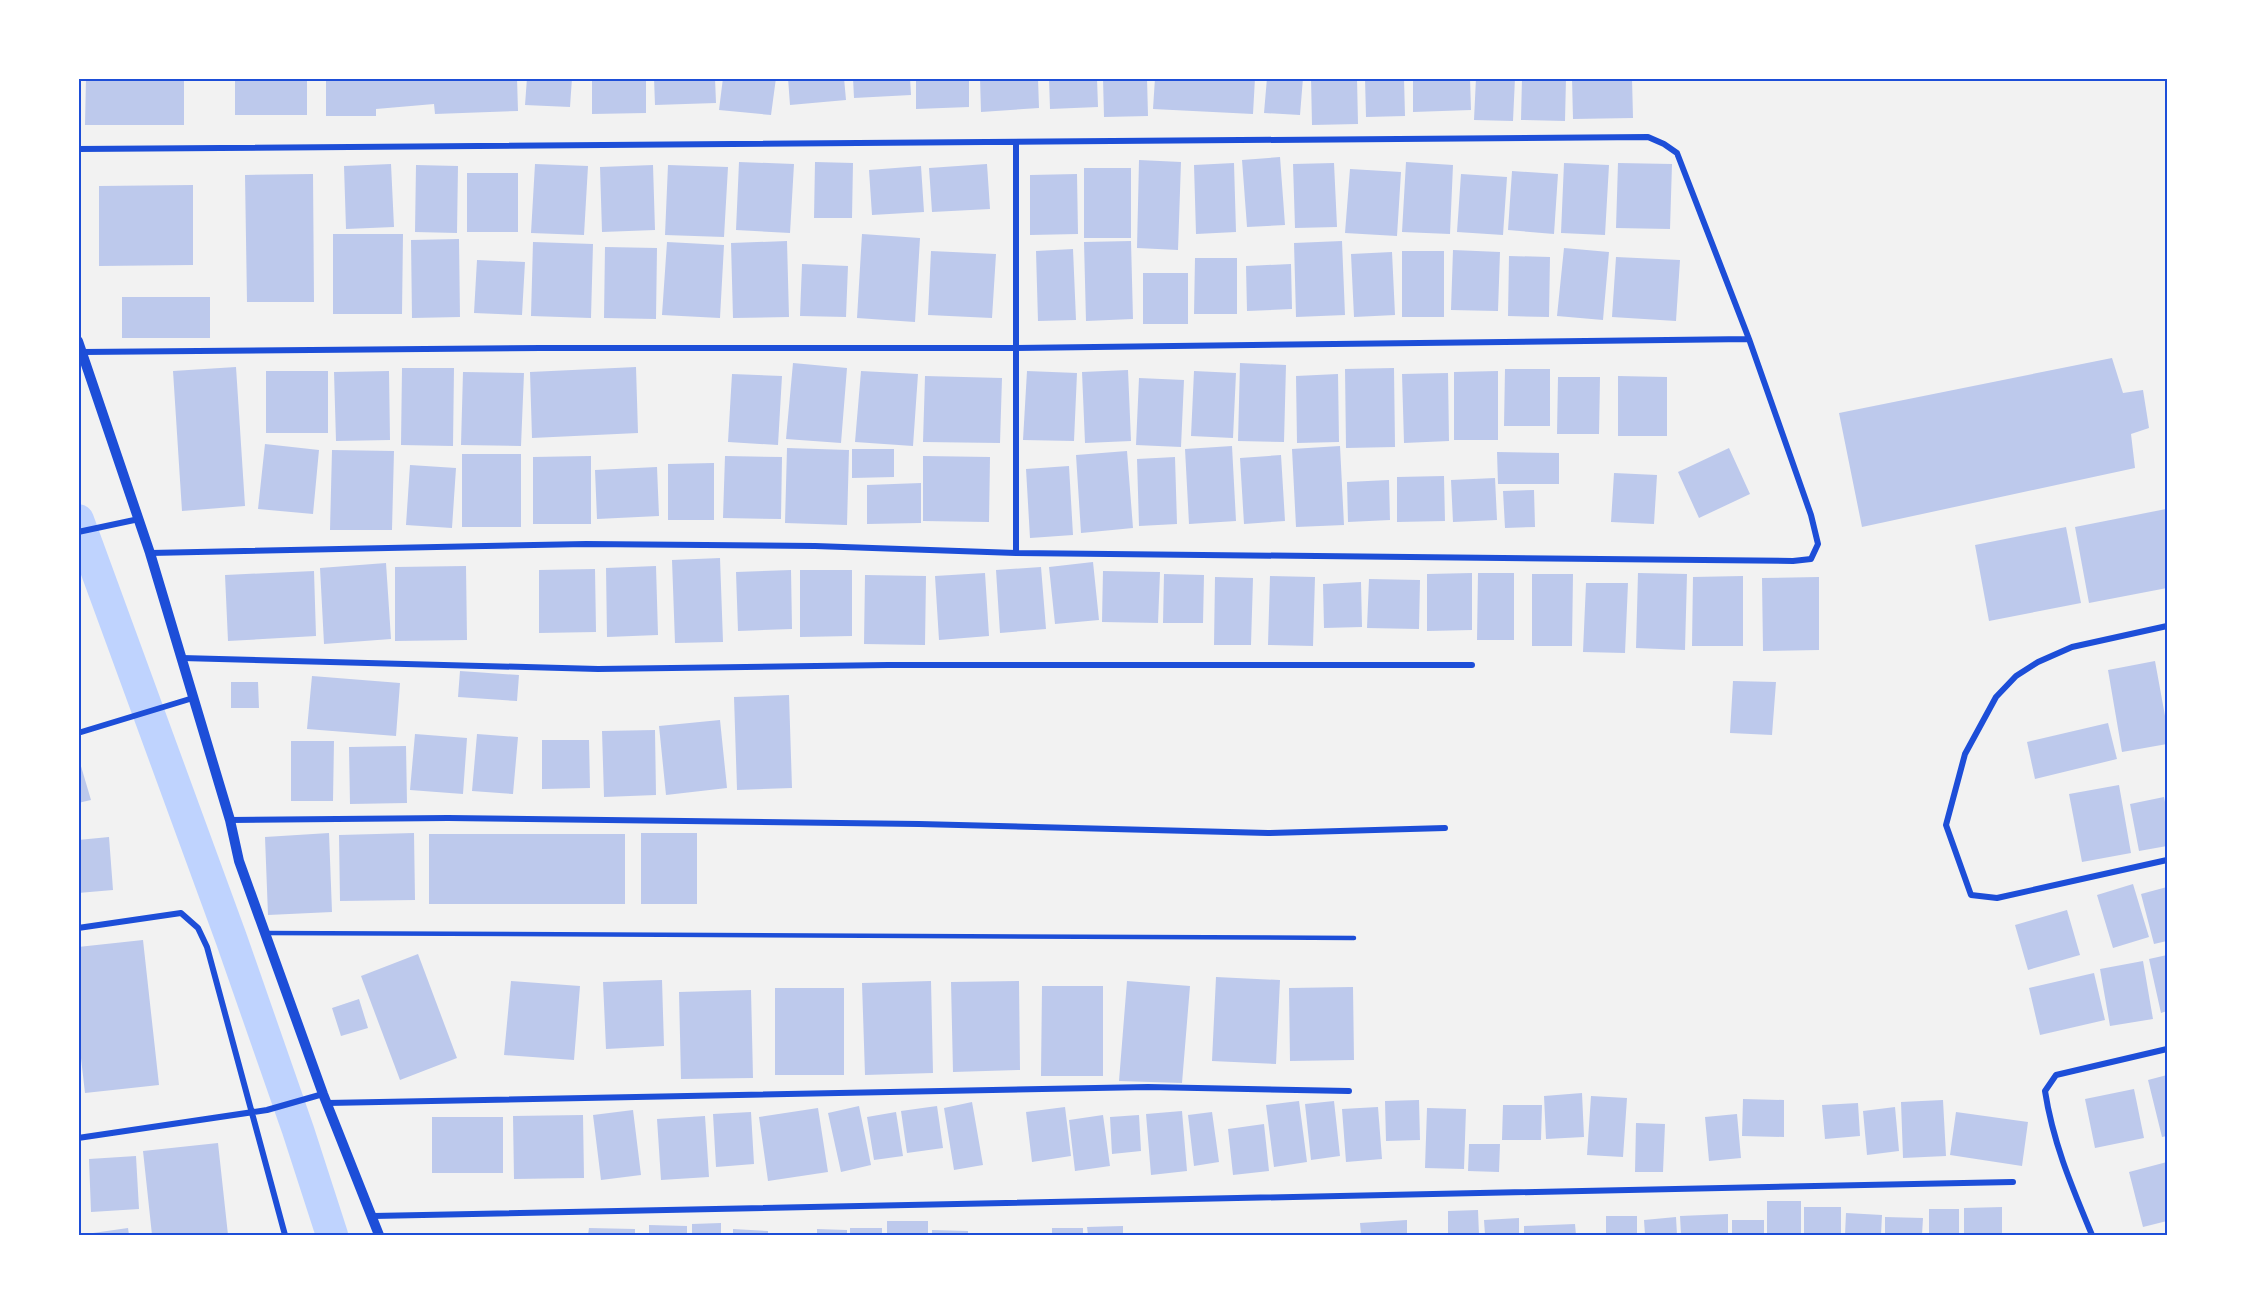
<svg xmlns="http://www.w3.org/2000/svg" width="2245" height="1313" font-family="'Fira Sans',sans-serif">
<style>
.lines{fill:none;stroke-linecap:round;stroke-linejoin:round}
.canal{stroke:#bfd3fe;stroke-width:32}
.building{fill:#bdc9ec}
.service{stroke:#1d4ed8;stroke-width:4.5}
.minor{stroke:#1d4ed8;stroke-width:6}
.tertiary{stroke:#1d4ed8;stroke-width:10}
.neatline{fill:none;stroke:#1d4ed8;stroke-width:2}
</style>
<rect width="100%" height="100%" fill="#f2f2f2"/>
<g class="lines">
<path class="canal" d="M78,520L231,938L298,1130L332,1235"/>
</g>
<path class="building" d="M86,78H184V125H85Z
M235,78H307V115H235Z
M326,78H517L518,111L435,114L434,104L376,109V116H326Z
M527,78H572L570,107L525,105Z
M592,78H646V113L592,114Z
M654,78H715L716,103L655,105Z
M723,78H776L771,115L719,110Z
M788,78H844L846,100L790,105Z
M853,78H910L911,95L854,98Z
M916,78H969V107L916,109Z
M980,78H1038L1039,108L981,112Z
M1049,78H1097L1098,107L1050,109Z
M1103,78H1147L1148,116L1104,117Z
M1155,78H1255L1253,114L1153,109Z
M1267,78H1303L1300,115L1264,113Z
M1311,78H1357L1358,124L1312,125Z
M1365,78H1404L1405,116L1366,117Z
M1413,78H1470L1471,110L1413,112Z
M1476,78H1515L1513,121L1474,120Z
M1522,78H1566L1565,121L1521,120Z
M1572,78H1632L1633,118L1573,119Z
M1280,157L1285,225L1247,227L1242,160Z
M1139,160L1181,162L1178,250L1137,248Z
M739,162L794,164L790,233L736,230Z
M815,162L853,163L852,218H814Z
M1406,162L1453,165L1450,234L1402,232Z
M1234,163L1236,232L1196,234L1194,165Z
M1334,163L1337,227L1295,228L1293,164Z
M1564,163L1609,165L1605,235L1561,233Z
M1618,163L1672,164L1670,229L1616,228Z
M391,164L394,227L346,229L344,166Z
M535,164L588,166L584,235L531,233Z
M987,164L990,209L932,212L929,168Z
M416,165L458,166L457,233L415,232Z
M653,165L655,230L602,232L600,167Z
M668,165L728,167L724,237L665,235Z
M921,166L924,212L872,215L869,170Z
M1084,168H1131V238H1084Z
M1350,169L1401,172L1397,236L1345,233Z
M1512,171L1558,174L1554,234L1508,230Z
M467,173H518V232H467Z
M313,174L314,302H247L245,175Z
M1077,174L1078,234L1030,235V175Z
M1461,174L1507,177L1503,235L1457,232Z
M193,185V265L99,266V186Z
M333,234H403L402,314H333Z
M862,234L920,238L915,322L857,318Z
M459,239L460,317L412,318L411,240Z
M787,241L789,317L733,318L731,243Z
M1131,241L1133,319L1086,321L1084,242Z
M1342,241L1345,315L1296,317L1294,243Z
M533,242L593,244L591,318L531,316Z
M667,242L724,245L720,318L662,315Z
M605,247L657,248L656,319L604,318Z
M1564,248L1609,252L1603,320L1557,316Z
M1073,249L1076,320L1038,321L1036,251Z
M1453,250L1500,252L1498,311L1451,310Z
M931,251L996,254L992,318L928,315Z
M1402,251H1444V317H1402Z
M1392,252L1395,315L1354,317L1351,254Z
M1509,256L1550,257L1549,317L1508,316Z
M1616,257L1680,260L1676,321L1612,317Z
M1195,258H1237V314H1194Z
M477,260L525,262L522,315L474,313Z
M802,264L848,266L846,317L800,316Z
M1291,264L1292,309L1247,311L1246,266Z
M1143,273H1188V324H1143Z
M122,297H210V338H122Z
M2112,358L2123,393L2143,390L2149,428L2131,434L2135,468L1862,527L1839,413Z
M793,363L847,368L841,443L786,439Z
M1240,363L1286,365L1284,442L1238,441Z
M236,367L245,506L182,511L173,371Z
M636,367L638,433L532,438L530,372Z
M402,368H454L453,446L401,445Z
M1394,368L1395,447L1346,448L1345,369Z
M1505,369H1550V426H1504Z
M1128,370L1131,441L1085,443L1082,372Z
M266,371H328V433H266Z
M389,371L390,440L336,441L334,372Z
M861,371L918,374L913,446L855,442Z
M1027,371L1077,373L1074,441L1023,440Z
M1194,371L1236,373L1233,438L1191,436Z
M1498,371V440H1454V372Z
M463,372L524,373L521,446L461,445Z
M1448,373L1449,441L1404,443L1402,374Z
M732,374L782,376L778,445L728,442Z
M1338,374L1339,442L1297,443L1296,376Z
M925,376L1002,378L1000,443L923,442Z
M1618,376L1667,377V436H1618Z
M1558,377H1600L1599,434H1557Z
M1139,378L1184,380L1181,447L1136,445Z
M265,444L319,450L313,514L258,509Z
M1232,446L1236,521L1189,524L1185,449Z
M1340,446L1344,525L1296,527L1292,449Z
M787,448L849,450L847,525L785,523Z
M1729,448L1750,494L1699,518L1678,472Z
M852,449H894V477L852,478Z
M332,450L394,451L392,530H330Z
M1127,451L1133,528L1081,533L1076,455Z
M1497,452L1559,453V484H1498Z
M462,454H521V527H462Z
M1281,455L1285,521L1244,524L1240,458Z
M591,456V524H533V457Z
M725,456L782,457L781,519L723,518Z
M923,456L990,457L989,522L923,521Z
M1175,457L1177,524L1139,526L1137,459Z
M714,463V520H668V464Z
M410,465L456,468L452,528L406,525Z
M1069,466L1073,535L1030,538L1026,469Z
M657,467L659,516L597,519L595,470Z
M1614,473L1657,475L1654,524L1611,522Z
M1444,476L1445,521L1397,522V477Z
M1495,478L1497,520L1453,522L1451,480Z
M1389,480L1390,520L1348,522L1347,482Z
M921,483V523L867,524V485Z
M1534,490L1535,527L1505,528L1503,491Z
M2166,509L2167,588L2089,603L2075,527Z
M2066,527L2081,603L1989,621L1975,545Z
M720,558L723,642L675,643L672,560Z
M1093,562L1099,620L1055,624L1049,567Z
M386,563L391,639L324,644L320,568Z
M466,566L467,640L395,641V567Z
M656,566L658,635L607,637L606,568Z
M1041,567L1046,629L1000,633L996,570Z
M595,569L596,632L539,633V570Z
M791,570L792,629L738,631L736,572Z
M800,570H852V636L800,637Z
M314,571L316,636L228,641L225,575Z
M1103,571L1160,572L1158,623L1102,622Z
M985,573L989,636L939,640L935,576Z
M1472,573V630L1427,631V574Z
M1478,573H1514V640H1477Z
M1638,573L1687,574L1685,650L1636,648Z
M1164,574L1204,575L1203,623H1163Z
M1532,574H1573L1572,646H1532Z
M865,575L926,576L925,645L864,644Z
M1270,576L1315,577L1313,646L1268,645Z
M1743,576V646H1692L1693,577Z
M1215,577L1253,578L1251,645H1214Z
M1819,577V650L1763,651L1762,578Z
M1369,579L1420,580L1419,629L1367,628Z
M1361,582L1362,627L1324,628L1323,584Z
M1586,583H1628L1625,653L1583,652Z
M2155,661L2167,727V744L2122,752L2108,670Z
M460,671L519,675L517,701L458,697Z
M312,676L400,683L396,736L307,729Z
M1733,681L1776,682L1772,735L1730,733Z
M231,682H258L259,708H231Z
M789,695L792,788L737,790L734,697Z
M720,720L727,788L666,795L659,726Z
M2108,723L2117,759L2035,779L2027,742Z
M655,730L656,795L604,797L602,731Z
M415,734L467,738L463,794L410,790Z
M477,734L518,737L513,794L472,791Z
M542,740H589L590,788L542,789Z
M291,741H334L333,801H291Z
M406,746L407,803L350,804L349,747Z
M78,756L91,800L78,803Z
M2119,785L2131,853L2082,862L2069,794Z
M2164,797L2167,812V846L2139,851L2130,804Z
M329,833L332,912L268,915L265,837Z
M414,833L415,900L340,901L339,835Z
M641,833H697V904H641Z
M429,834H625V904H429Z
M109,837L113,890L78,893V840Z
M2133,884L2149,937L2113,948L2097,895Z
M2167,887V941L2154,944L2141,894Z
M2067,910L2080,955L2028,970L2015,925Z
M143,940L159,1085L85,1093L78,1032V947Z
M418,954L457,1058L400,1080L361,976Z
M2167,955V1011L2161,1013L2149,959Z
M2143,961L2153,1019L2110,1026L2100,969Z
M2094,973L2105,1020L2040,1035L2029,988Z
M1216,977L1280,980L1276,1064L1212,1061Z
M662,980L664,1046L606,1049L603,982Z
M511,981L580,986L574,1060L504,1055Z
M931,981L933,1073L865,1075L862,983Z
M1019,981L1020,1070L953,1072L951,982Z
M1127,981L1190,986L1182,1083L1119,1081Z
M1042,986H1103V1076H1041Z
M1353,987L1354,1060L1290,1061L1289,988Z
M775,988H844V1075H775Z
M751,990L753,1078L681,1079L679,992Z
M359,999L368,1028L341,1036L332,1008Z
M2167,1075V1136L2162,1137L2148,1080Z
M2134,1089L2144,1138L2095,1148L2085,1099Z
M1582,1093L1584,1137L1546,1139L1544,1096Z
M1591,1096L1627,1098L1623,1157L1587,1155Z
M1743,1099L1784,1100V1137L1742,1136Z
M1419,1100L1420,1140L1386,1141L1385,1101Z
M1943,1100L1946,1156L1903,1158L1901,1102Z
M1299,1101L1307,1162L1274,1167L1266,1105Z
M1334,1101L1340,1156L1311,1160L1305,1104Z
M972,1102L983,1165L954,1170L944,1108Z
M1858,1103L1860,1136L1825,1139L1822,1105Z
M1503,1105H1542L1541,1140H1502Z
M859,1106L871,1165L841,1172L828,1113Z
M937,1106L943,1148L907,1153L901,1111Z
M1065,1107L1071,1156L1032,1162L1026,1112Z
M1378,1107L1382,1159L1346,1162L1342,1109Z
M1895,1107L1899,1151L1867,1155L1863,1111Z
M818,1108L828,1172L768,1181L759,1117Z
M1427,1108L1466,1109L1464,1169L1425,1168Z
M633,1110L641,1175L601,1180L593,1115Z
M1182,1111L1187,1171L1151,1175L1146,1114Z
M751,1112L754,1164L716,1167L713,1114Z
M896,1112L903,1156L874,1160L867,1117Z
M1212,1112L1219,1162L1194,1166L1188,1115Z
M1956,1112L2028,1122L2022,1166L1950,1155Z
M1737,1114L1741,1158L1709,1161L1705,1117Z
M583,1115L584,1178L514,1179L513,1116Z
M1103,1115L1110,1166L1075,1171L1069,1120Z
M1139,1115L1141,1151L1112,1154L1110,1117Z
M705,1116L709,1177L661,1180L657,1119Z
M432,1117H503V1173H432Z
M1636,1123L1665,1124L1663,1172H1635Z
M1264,1124L1269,1171L1233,1175L1228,1129Z
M218,1143L228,1235H152L143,1151Z
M1469,1144H1500L1499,1172L1468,1171Z
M136,1156L139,1209L91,1212L89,1159Z
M2167,1162V1221L2143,1227L2129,1172Z
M1767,1201H1801V1235H1767Z
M1804,1207H1841V1235H1804Z
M2002,1207V1235H1964V1208Z
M1929,1209H1959V1235H1929Z
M1478,1210L1479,1235H1448V1211Z
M1846,1213L1882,1215L1881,1235H1845Z
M1728,1214V1235H1681L1680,1216Z
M1606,1216H1637V1235H1606Z
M1676,1217L1677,1235H1645L1644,1220Z
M1885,1217L1923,1218L1922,1235H1885Z
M1519,1218V1235H1485L1484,1220Z
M1407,1220V1235H1361L1360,1223Z
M1732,1220H1764V1235H1732Z
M887,1221H928V1235H887Z
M721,1223V1235H692V1224Z
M1575,1224L1576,1235H1524V1226Z
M649,1225L687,1226V1235H649Z
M1123,1226V1235H1088L1087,1227Z
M128,1228L129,1235H86V1234Z
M589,1228L635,1229V1235H588Z
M850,1228H882V1235H850Z
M1052,1228H1083V1235H1052Z
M733,1229L768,1231V1235H733Z
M817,1229L847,1230V1235H817Z
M932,1230L968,1231V1235H932Z"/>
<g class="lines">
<path class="service" d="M265,933L1354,938"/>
<path class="minor" d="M1016,142V553
M78,149L1648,137L1664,144L1677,153L1749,339L1015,348H541L82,352
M78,532L139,519
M150,553L586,544L815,546L1016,553L1793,561L1811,559L1818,544L1811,515L1749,339
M2167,626L2072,647L2038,662L2016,676L1996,697L1965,754L1946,825L1971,895L1997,898L2167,860
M182,658L598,669L888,665H1472
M78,733L193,698
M230,820L448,818L919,824L1268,833L1445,828
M78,928L181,913L198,928L207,947L285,1235
M327,1103L1148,1087L1349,1091
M78,1138L267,1110L323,1094
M373,1216L2013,1182
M2092,1235C2072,1187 2053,1143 2045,1091L2056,1075L2167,1049"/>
<path class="tertiary" d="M78,341L150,553L230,820L239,861L323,1094L379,1235"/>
</g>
<rect width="2245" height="1313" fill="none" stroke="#ffffff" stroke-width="159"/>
<rect x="80" y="80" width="2086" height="1154" class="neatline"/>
</svg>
